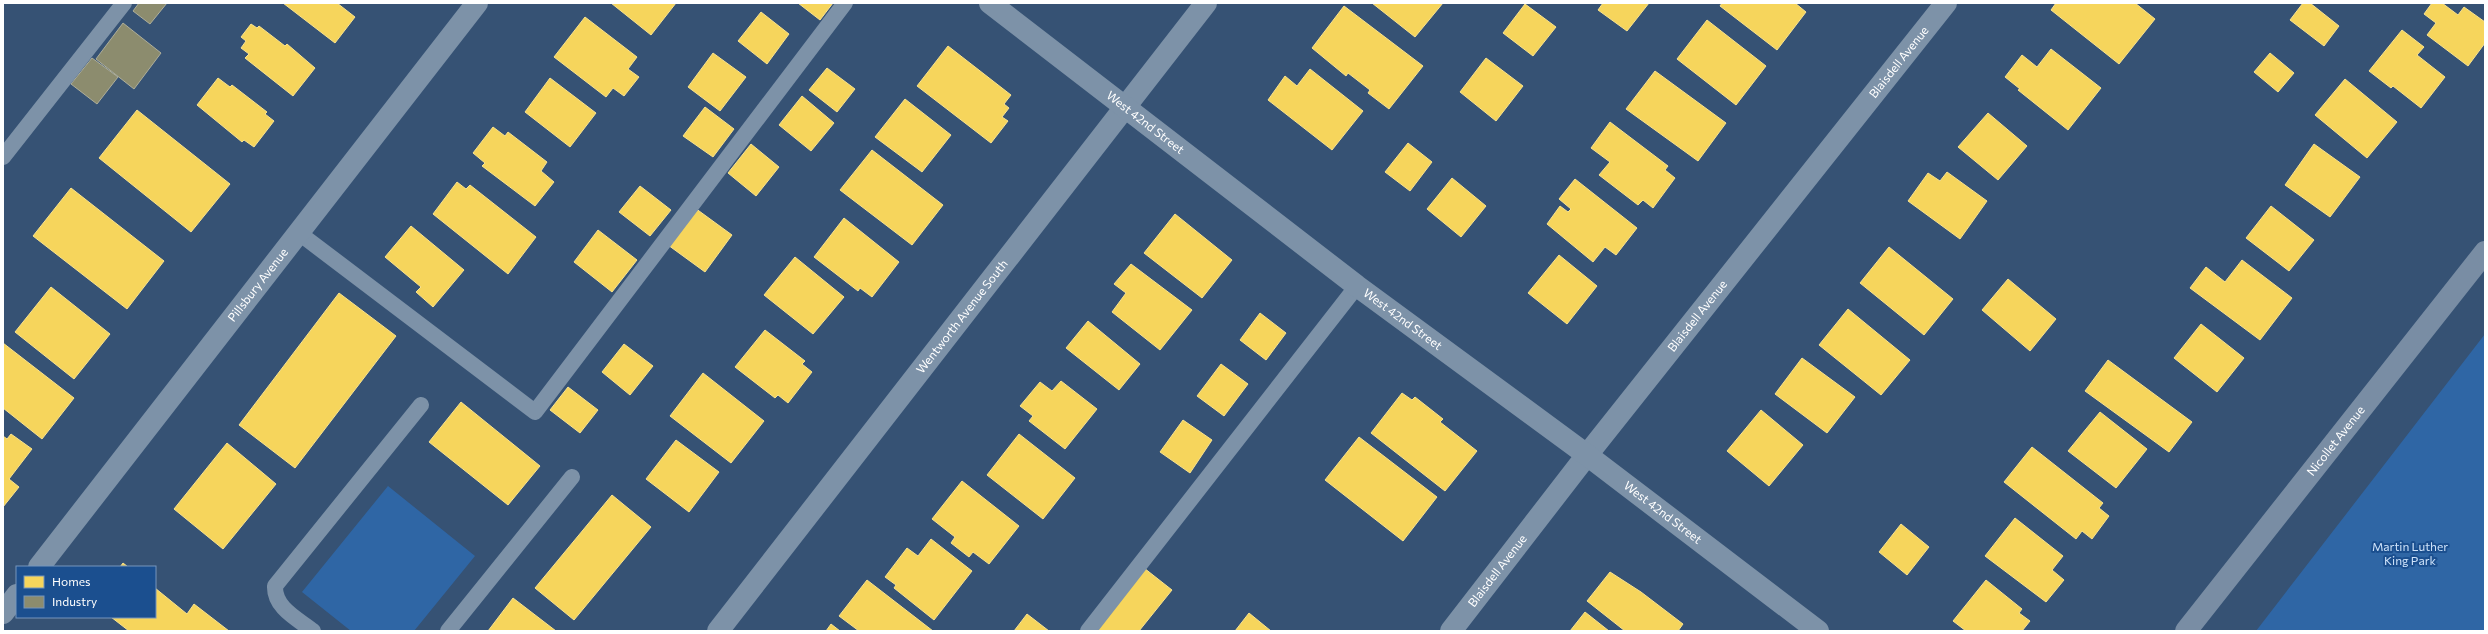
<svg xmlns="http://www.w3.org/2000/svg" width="2488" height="634" font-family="Commissioner,sans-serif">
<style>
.green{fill:#2f66a5}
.homes{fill:#f6d55c;stroke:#f9e28d}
.industry{fill:#8c8c6e;stroke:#aeae9a}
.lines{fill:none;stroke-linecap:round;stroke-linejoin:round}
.service{stroke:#7d92a8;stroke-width:16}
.minor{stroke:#7d92a8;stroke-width:22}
.tertiary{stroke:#7d92a8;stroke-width:22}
.secondary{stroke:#798da4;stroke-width:22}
.labels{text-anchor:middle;stroke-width:4;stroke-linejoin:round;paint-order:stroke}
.street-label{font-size:12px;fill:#fff;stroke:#1b4f8f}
.park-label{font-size:12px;fill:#cfe3fa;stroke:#1b4f8f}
</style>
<rect width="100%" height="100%" fill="#365274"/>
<path class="green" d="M2485,334V631H2256Z
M388,486L475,556L414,631H351L302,592Z"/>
<path class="homes" d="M283,3H337L355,17L335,43Z
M611,3H676L651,35Z
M798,3H833L820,20Z
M1372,3H1443L1415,37Z
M1603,3H1649L1627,31L1598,10Z
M1722,3H1795L1806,12L1777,50L1720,6Z
M2056,3H2135L2155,19L2119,64L2051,10Z
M2303,3H2310L2339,26L2324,46L2290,20Z
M2432,3H2442L2458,15L2464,7L2485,22V43L2468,66L2427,35L2436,23L2424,14Z
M1525,4L1556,27L1533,56L1503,33Z
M1344,6L1423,66L1389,109L1368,93L1370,90L1348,73L1346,76L1312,48Z
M761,12L789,34L767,64L738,41Z
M585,17L637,57L628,69L639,77L624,96L613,88L606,97L554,57Z
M1707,20L1766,66L1736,105L1677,59Z
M251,24L257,28L259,26L285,46L287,44L315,68L293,96L245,58L249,54L241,48L246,41L241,37Z
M2402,30L2424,47L2417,55L2445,77L2421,108L2393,86L2391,88L2369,71Z
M948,46L1011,95L1004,104L1009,108L1002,117L1008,121L991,143L917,86Z
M2051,49L2101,88L2068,130L2018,90L2020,89L2005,77L2022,55L2037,67Z
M713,53L746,77L720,111L688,87Z
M2270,53L2294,73L2278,92L2254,72Z
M1486,58L1523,86L1496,121L1460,92Z
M827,68L855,89L837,112L809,90Z
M1310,69L1363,111L1332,150L1268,100L1285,76L1297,86Z
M1655,71L1726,123L1698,161L1626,109Z
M218,78L230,87L232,85L267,112L265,114L274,121L254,147L244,140L242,142L197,105Z
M550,78L596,113L570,147L525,112Z
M2345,79L2397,122L2367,158L2315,115Z
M802,96L834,123L811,151L779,125Z
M905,99L951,135L922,172L875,137Z
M705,107L734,129L713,157L683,136Z
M137,110L230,184L191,232L99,158Z
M1988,113L2027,146L1998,180L1958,147Z
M1610,122L1668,166L1665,170L1675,178L1653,208L1643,200L1638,205L1599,175L1610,162L1591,148Z
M493,127L505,136L508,132L547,162L541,171L554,182L535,206L482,166L485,163L473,153Z
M1408,143L1432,162L1410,191L1385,172Z
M751,144L779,167L756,196L728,173Z
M2314,144L2360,177L2330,217L2285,185Z
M872,150L943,205L912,245L840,190Z
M1947,172L1987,201L1960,239L1908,201L1928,173L1940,181Z
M1452,178L1486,206L1461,237L1427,209Z
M1575,179L1637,228L1616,255L1605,247L1593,262L1547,224L1560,206L1568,212L1571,209L1559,199Z
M457,182L466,189L470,185L536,237L508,274L433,214Z
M640,186L671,210L650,236L619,212Z
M71,188L164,261L127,309L33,236Z
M2271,206L2314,240L2289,271L2246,238Z
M695,208L732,235L705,272L668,245Z
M1175,214L1232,260L1202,298L1144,253Z
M844,218L899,262L872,297L860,288L858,291L814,257Z
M411,226L464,270L433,307L416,292L421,287L385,257Z
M598,230L637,260L612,292L574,262Z
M1889,247L1953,299L1924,335L1860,283Z
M1559,255L1597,286L1567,324L1528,293Z
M795,257L844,297L813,334L764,295Z
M2242,260L2292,298L2260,340L2190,288L2206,267L2225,282Z
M1131,264L1192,310L1160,350L1112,312L1126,293L1114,284Z
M2008,279L2056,319L2030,351L1982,310Z
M51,287L110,334L74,379L15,332Z
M339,293L396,336L295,468L239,425Z
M1848,309L1910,360L1881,395L1819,345Z
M1260,313L1286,333L1266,360L1240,340Z
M1088,321L1140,364L1119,390L1066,348Z
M2201,324L2244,358L2217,392L2174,358Z
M765,330L805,361L802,364L812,372L788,403L778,395L775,398L735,367Z
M3,343L74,398L42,439L3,408Z
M624,344L653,366L630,395L602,372Z
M1802,358L1855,397L1827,433L1775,394Z
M2108,360L2192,422L2169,452L2085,391Z
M1221,364L1248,384L1224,416L1197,396Z
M703,373L764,421L731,463L670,416Z
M1061,381L1097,409L1065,449L1029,421L1033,416L1020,406L1040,382L1052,391Z
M568,387L598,410L580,433L550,410Z
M1402,393L1412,400L1415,397L1443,419L1440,422L1477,451L1445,491L1371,433Z
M461,402L540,466L508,505L429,442Z
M1761,410L1803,445L1769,486L1727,451Z
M2100,412L2147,449L2116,488L2068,451Z
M1183,420L1212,440L1190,473L1160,452Z
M11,434L32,449L9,479L19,487L3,507V436L7,439Z
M1019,434L1075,478L1043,519L987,475Z
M1359,437L1437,497L1403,541L1325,480Z
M676,440L719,472L689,512L646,479Z
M227,443L276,484L223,549L174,509Z
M2032,447L2103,503L2099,508L2109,516L2092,539L2082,531L2076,539L2004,482Z
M962,481L1019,526L989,564L973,552L969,557L951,543L955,537L932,519Z
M612,495L651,527L574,620L535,588Z
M2015,518L2063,556L2052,570L2064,580L2046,602L1985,556Z
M1901,524L1929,547L1907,575L1879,552Z
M931,539L972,571L934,620L894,588L896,585L885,577L907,548L918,556Z
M123,563L128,567H120Z
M1144,568L1172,590L1139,631H1096Z
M1610,572L1641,592L1683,624L1678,631H1625L1587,601Z
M867,580L933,631H859L839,616Z
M1986,580L2022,609L2019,613L2030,621L2022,631H1966L1953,621Z
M155,588L187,614L194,604L229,631H129L111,617H155Z
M513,598L556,631H488Z
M1585,612L1609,631H1570Z
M1249,613L1271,631H1235Z
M1027,614L1049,631H1014Z
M831,624L840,631H826Z"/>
<path class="industry" d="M139,3H167L150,24L133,11Z
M123,23L161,53L134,89L96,59Z
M92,58L118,77L97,104L71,84Z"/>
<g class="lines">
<path class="service" d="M3,157L124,3
M299,233L535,412L845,3
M313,631C298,619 274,608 275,586L421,405
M448,631L572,477
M1088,631L1357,286"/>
<g class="minor">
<path id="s1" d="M39,567L477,3"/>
<path d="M3,613L17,595"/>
<path id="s2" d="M718,631L1206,3"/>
<path id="s3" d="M1451,631L1587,455L1946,3"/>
</g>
<path class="tertiary" id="s4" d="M990,3L1357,286L1587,455L1818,631"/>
<path class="secondary" id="s5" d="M2186,631L2485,252"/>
</g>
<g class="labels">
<g class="street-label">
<text dy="4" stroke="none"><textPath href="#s3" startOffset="724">Blaisdell Avenue</textPath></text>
<text dy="4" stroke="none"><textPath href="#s4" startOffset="196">West 42nd Street</textPath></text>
<text dy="4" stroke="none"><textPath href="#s1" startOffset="357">Pillsbury Avenue</textPath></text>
<text dy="4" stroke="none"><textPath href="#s2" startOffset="398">Wentworth Avenue South</textPath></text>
<text dy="4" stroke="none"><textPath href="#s3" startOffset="400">Blaisdell Avenue</textPath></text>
<text dy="4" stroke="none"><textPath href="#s4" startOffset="520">West 42nd Street</textPath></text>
<text dy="4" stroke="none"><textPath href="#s5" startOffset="242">Nicollet Avenue</textPath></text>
<text dy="4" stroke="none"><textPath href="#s4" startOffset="844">West 42nd Street</textPath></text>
<text dy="4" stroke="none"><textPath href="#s3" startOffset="76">Blaisdell Avenue</textPath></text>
</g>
<g class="park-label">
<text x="2410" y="551">Martin Luther<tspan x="2410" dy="14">King Park</tspan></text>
</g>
</g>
<rect width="2488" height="634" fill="none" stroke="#ffffff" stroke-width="8"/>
<rect x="16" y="566" width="140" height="52" fill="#1b4f8f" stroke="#7695bc"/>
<rect x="24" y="576" width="20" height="12" fill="#f6d55c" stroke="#7695bc"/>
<text x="52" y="586" font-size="12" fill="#ffffff">Homes</text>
<rect x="24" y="596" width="20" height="12" fill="#8c8c6e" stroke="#7695bc"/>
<text x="52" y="606" font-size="12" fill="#ffffff">Industry</text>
</svg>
